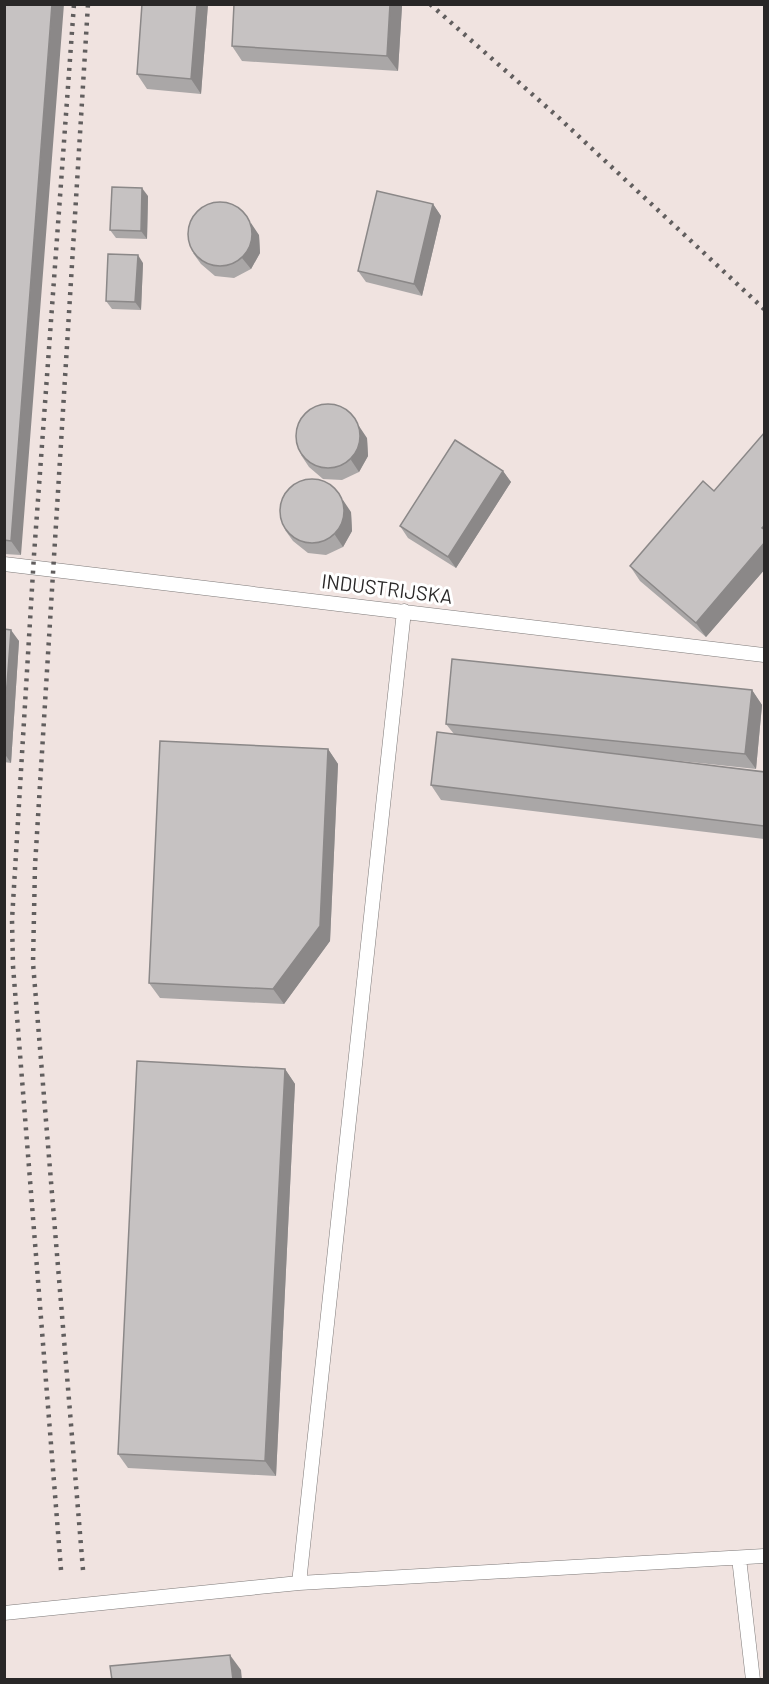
<svg xmlns="http://www.w3.org/2000/svg" width="769" height="1684" font-family="Barlow,sans-serif">
<style>
.built{fill:#f0e3e0}
.lines{fill:none;stroke-linecap:round;stroke-linejoin:round}
.lane-casing{stroke:#7e7a79;stroke-width:15}
.lane{stroke:#fff;stroke-width:14}
.rail{stroke:#615e5e;stroke-width:4.5;stroke-dasharray:3 6;stroke-linecap:butt}
.wall{fill:#aaa7a7}
.shaded-wall{fill:#8b8888}
.building{fill:#c6c2c2;stroke:#8b8888;stroke-width:1.5}
.labels{text-anchor:middle;stroke-width:6;stroke-linejoin:round;paint-order:stroke}
.street-label{font-size:20px;fill:#292727;stroke:#fff}
</style>
<rect width="100%" height="100%" fill="#f8f3f2"/>
<path class="built" d="M5,5H764V1679H5Z"/>
<g class="lines">
<defs>
<path id="lane" d="M4,564L764,655
M739,1558L753,1680
M299,1583L404,611
M4,1613L299,1583L764,1556"/>
</defs>
<use href="#lane" class="lane-casing"/>
<use href="#lane" class="lane"/>
<path class="rail" d="M430,4L558,117L764,309
M61,1570L13,966L12,920L34,555L74,4
M83,1570L33,963L35,866L88,4"/>
</g>
<path class="wall" d="M4,4L21,555L4,554Z
M142,4H208L201,94L147,89L137,74Z
M402,6L398,71L242,61L232,46Z
M148,196L147,239L116,238L110,230Z
M433,204L441,216L422,296L366,282L358,271Z
M259,235L260,253L251,269L234,278L215,276L201,264L193,253Z
M143,263L141,310L112,309L106,301Z
M765,432V569L706,637L640,581L630,566L714,491Z
M367,438L368,456L359,472L342,480L323,479L309,467L301,455Z
M503,471L511,482L456,568L408,538L400,526Z
M351,512L352,531L343,547L326,555L308,553L293,541L285,530Z
M4,629L19,641L11,763L4,762Z
M752,690L762,705L756,769L652,758L765,772V839L441,800L431,785L454,734L446,724Z
M328,749L338,764L330,941L284,1004L160,998L149,983Z
M285,1069L295,1084L276,1476L128,1468L118,1454Z"/>
<path class="shaded-wall" d="M52,4H64L21,555L11,541Z
M197,4H208L201,94L191,79Z
M390,4H401L402,6L398,71L387,56Z
M142,188L148,196L147,239L141,231Z
M433,204L441,216L422,296L414,284Z
M251,223L259,235L260,253L251,269L242,258Z
M138,255L143,263L141,310L135,302Z
M359,426L367,438L368,456L359,472L351,460Z
M503,471L511,482L456,568L448,557Z
M343,500L351,512L352,531L343,547L335,535Z
M765,542V569L706,637L696,623Z
M11,630L19,641L11,763L4,753V725Z
M752,690L762,705L756,769L745,754Z
M328,749L338,764L330,941L284,1004L273,989Z
M285,1069L295,1084L276,1476L265,1461Z
M230,1655L241,1670L242,1680H233Z"/>
<path class="building" d="M4,4H52L11,541L4,540Z
M142,4H197L191,79L137,74Z
M234,4H390L387,56L232,46Z
M112,187L142,188L141,231L110,230Z
M377,191L433,204L414,284L358,271Z
M188 234a32 32 0 1 1 64 0a32 32 0 1 1-64 0Z
M108,254L138,255L135,302L106,301Z
M296 436a32 32 0 1 1 64 0a32 32 0 1 1-64 0Z
M765,432V525L762,528L765,530V542L696,623L630,566L703,481L714,491Z
M455,440L503,471L448,557L400,526Z
M280 511a32 32 0 1 1 64 0a32 32 0 1 1-64 0Z
M4,629L11,630L4,725Z
M452,659L752,690L745,754L446,724Z
M437,732L765,772L764,826L431,785Z
M160,741L328,749L320,926L273,989L149,983Z
M137,1061L285,1069L265,1461L118,1454Z
M230,1655L233,1680H112L110,1666Z"/>
<g class="labels">
<g class="street-label">
<text transform="translate(387 589) rotate(7)" y="7">INDUSTRIJSKA</text>
</g>
</g>
<rect width="769" height="1684" fill="none" stroke="#292727" stroke-width="12"/>
</svg>
